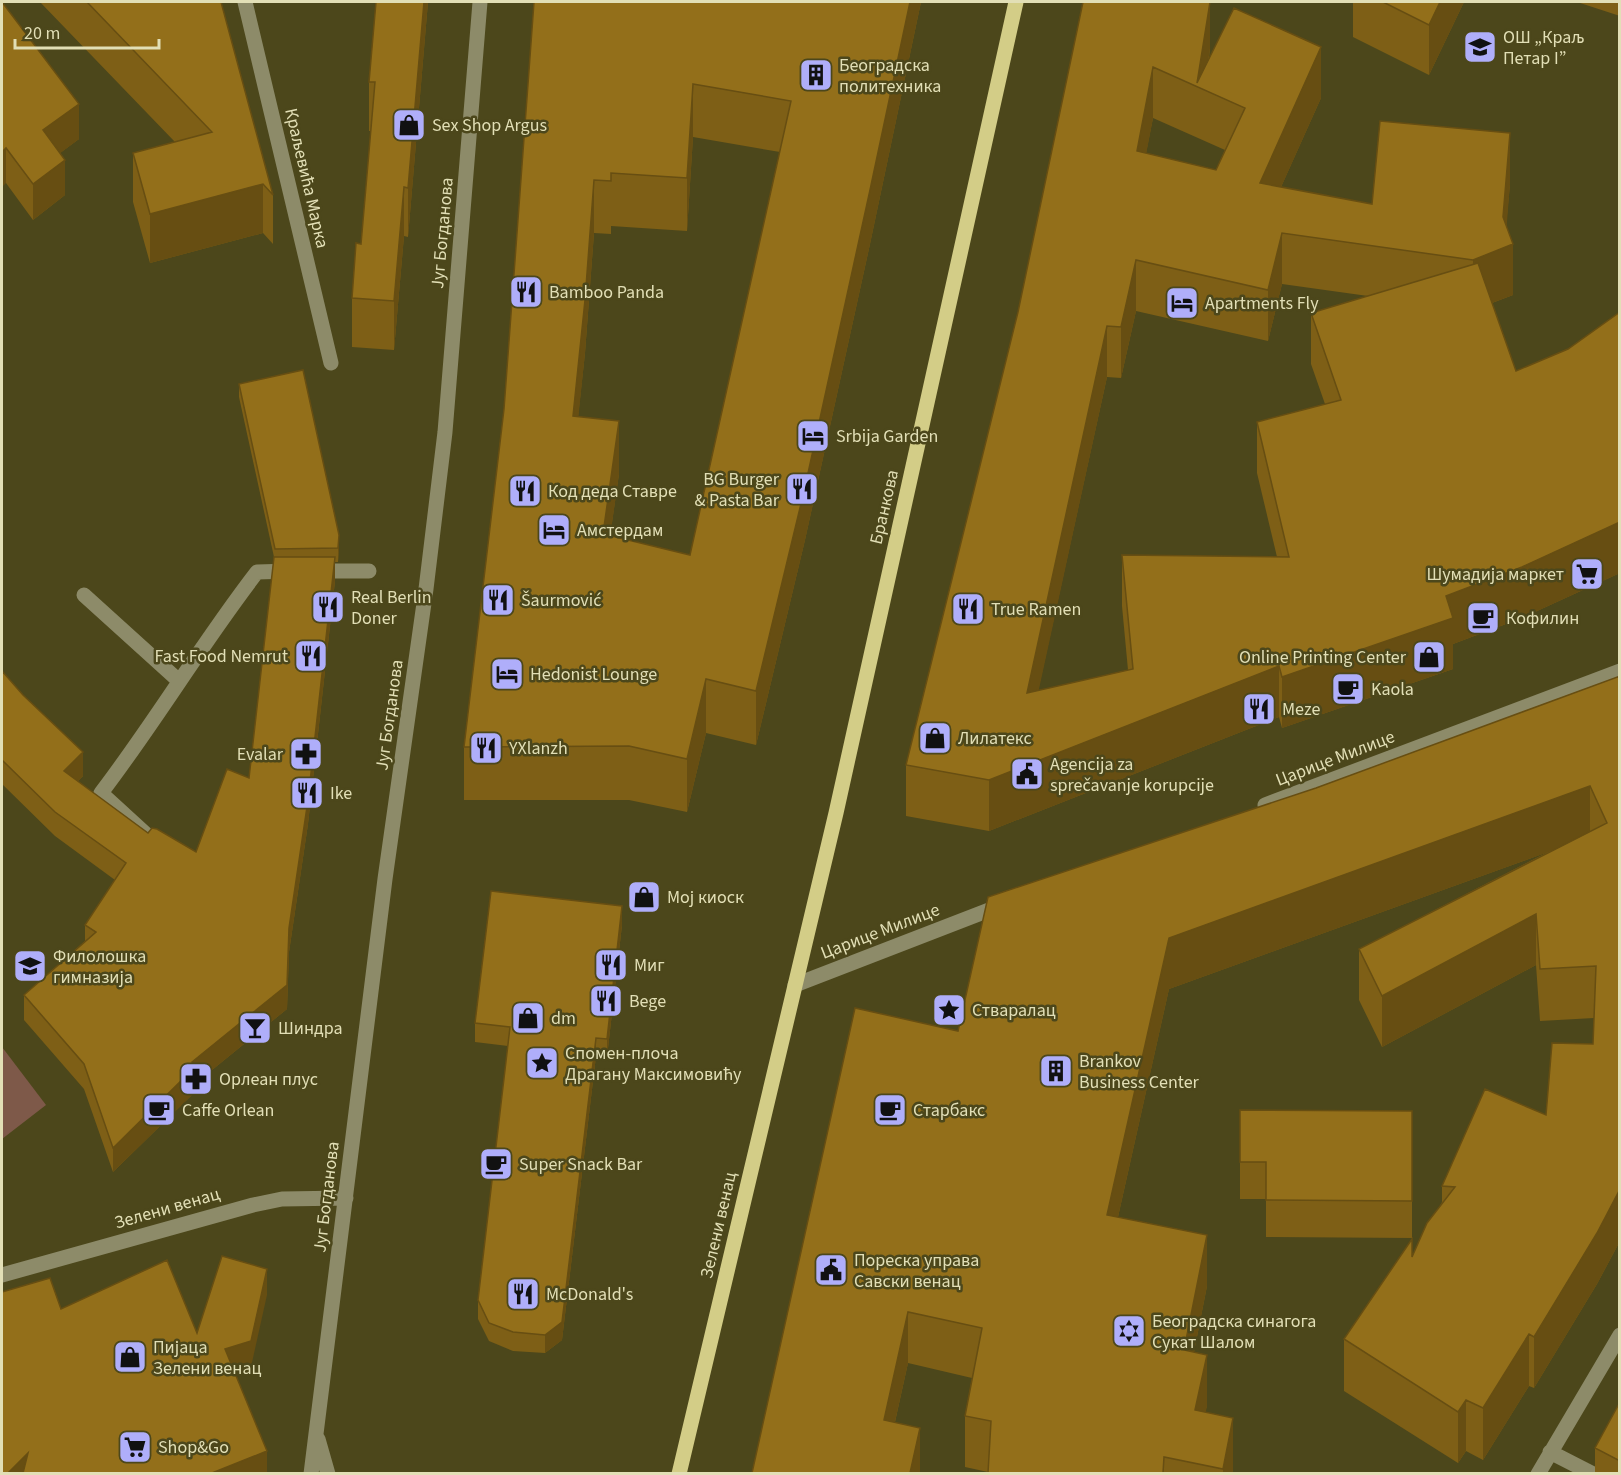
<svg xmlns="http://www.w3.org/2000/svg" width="1621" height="1475" font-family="'Source Sans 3',sans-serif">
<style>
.green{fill:#7e5949}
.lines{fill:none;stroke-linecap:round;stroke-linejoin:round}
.minor{stroke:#8d8b69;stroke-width:15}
.major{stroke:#d3cd87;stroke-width:15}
.wall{fill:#7e5f16;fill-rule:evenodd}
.shaded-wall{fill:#674e12}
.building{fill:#936f1a;stroke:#674e12;stroke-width:1.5;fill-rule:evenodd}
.labels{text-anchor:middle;stroke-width:5;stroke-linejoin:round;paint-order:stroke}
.poi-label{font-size:18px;fill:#e2dfb6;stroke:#4c471b;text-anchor:start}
.street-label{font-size:18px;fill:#e2dfb6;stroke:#4c471b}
</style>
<rect width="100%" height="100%" fill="#4c471b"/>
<path class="green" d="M2,1047L46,1105L2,1139Z"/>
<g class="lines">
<path class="minor" d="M245,2L331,363
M315,571H369
M84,595L179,681
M1265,805L1620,671
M148,836L101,793C156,721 202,643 257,572L291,571
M795,985L1002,905
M2,1275L253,1205L282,1199L346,1198
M318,1439L328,1474
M1550,1452L1593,1474
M311,1474L385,879L426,589L445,432L480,2
M1538,1474L1620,1335"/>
<path class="major" d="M679,1474L836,813L1016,2"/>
</g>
<path class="wall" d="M2,2L79,139L60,153L65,195L33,220L6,183Z
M40,2H221L273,195V244L263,233L150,263L133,202V153L175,142Z
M428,2L408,237L404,236L394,350L352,347V298L361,244L371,131H369V82Z
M921,2L870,244L805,540L756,745L706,733L687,812L629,800H464V747L504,409L528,84ZM693,137L780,152L690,555L610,536L619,474L578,417L585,353L594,233L611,234V226L687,231Z
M1083,2H1210V48L1209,59L1321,98L1281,187L1372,204L1510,184L1506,226L1513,295L1492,303L1516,371L1568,349L1620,312V573L1522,618L1453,644V669L1282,728L1279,717L989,831L906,816V765L1018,312ZM1153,118L1225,150L1216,170L1146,153ZM1282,284L1368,296L1311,313V364L1325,404L1257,422V473L1277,557L1122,555V606L1128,670L1038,691L1107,377L1121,378L1136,311L1268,341Z
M1353,2H1464L1429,75L1353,37Z
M1577,2H1620V16Z
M239,384L339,548L338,562H335V581L308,824L289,952L287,1009L196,1083V1091L113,1172L84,1089L24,1020V995L85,941V925L115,880L55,836L2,784V671L83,776L77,782L148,833L196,852L249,778L274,557L239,397Z
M1620,676V1241L1597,1284L1534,1388L1529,1386L1483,1460L1466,1451L1458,1463L1344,1391V1339L1412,1257L1442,1202V1186L1546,1115L1593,1044L1594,1018L1540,1021L1536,965L1382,1047L1359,1000V949L1548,852L1169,989L1118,1217L1207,1286L1194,1352L1207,1406L1205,1412L1233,1470L1232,1473H988V1472L965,1467V1416L972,1378L908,1363L895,1422L920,1473H752L958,1031L1316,788Z
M622,925L607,1057L596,1056L562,1340L545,1353L513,1351L489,1341L478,1319V1300L508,1046L475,1042V1023Z
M1240,1110L1412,1111V1238L1266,1237V1199H1240Z
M1620,1402V1473H1595V1448Z"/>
<path class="shaded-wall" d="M424,2H428L408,237V188Z
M910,2H921L870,244L805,540L756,745V691Z
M1210,2V48L1204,90L1197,83Z
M1440,2H1464L1429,75V25Z
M1321,47V98L1260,234V183Z
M1153,67V118L1137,202V151Z
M693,84V137L687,231V178Z
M79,104V139L43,166V130Z
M1510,133V184L1505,247L1513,244V295L1473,310V260L1503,217Z
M6,148V183L2,187V152Z
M65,160V195L33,220V184Z
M594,180V233L585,353L573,469V416Z
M263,184V233L150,263V214Z
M404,187V236L394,350V301Z
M1282,233V284L1268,341V290Z
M1136,260V311L1121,378V327Z
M1107,326V377L1027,744V693Z
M619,421V474L603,587V534Z
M1620,522V573L1522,618L1453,644V669L1282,728V677L1446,596Z
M339,535V548L338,562V548Z
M335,557V581L308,824L289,952L287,1009L196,1083V1091L113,1172V1148L192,1062L289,928Z
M1279,666V717L989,831V780Z
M706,679V733L687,812V759Z
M83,752V776L64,796V771Z
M1590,786V837L1169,989L1107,1266V1215L1169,938Z
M622,906V925L607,1057V1039Z
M1536,914V965L1382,1047V996Z
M596,1038V1056L562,1340L545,1353V1335Z
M1620,1189V1241L1597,1284L1534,1388V1337Z
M1207,1235V1286L1184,1402V1350Z
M267,1269V1295L251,1367L225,1375V1349Z
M908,1312V1363L884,1471V1420Z
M1529,1334V1386L1483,1460V1408Z
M1207,1355V1406L1195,1462V1410Z
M1466,1400V1451L1458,1463V1412Z
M1233,1418V1470L1232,1473H1223V1469Z
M920,1428V1473H910Z
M267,1451V1473H212Z
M28,1453V1473H8Z"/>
<path class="building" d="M2,2L79,104L43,130L65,160L33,184L6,148L2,152Z
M87,2H221L273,195L263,184L150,214L133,153L212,132Z
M376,2H424L408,188L404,187L394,301L352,298L356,243L361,244L375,82H369Z
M534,2H910L870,190L805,487L756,691L706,679L687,759L629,746L464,747L504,409L528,84ZM693,84L791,101L690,555L603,534L619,421L573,416L585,300L594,180L611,181V173L687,178Z
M1083,2H1210L1197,83L1234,8L1321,47L1260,183L1372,204L1380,121L1510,133L1503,217L1513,244L1473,260L1282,233L1268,290L1136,260L1121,327L1107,326L1027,693L1133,669L1122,555L1289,557L1257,422L1341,400L1311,313L1478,263L1516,371L1568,349L1620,312V522L1522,567L1446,596L1453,618L1282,677L1279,666L989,780L906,765L1018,312ZM1153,67L1245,108L1216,170L1137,151Z
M1383,2H1440L1429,25Z
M303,370L339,535L338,548L275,549L239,384Z
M274,557H335L308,800L289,928L287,985L192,1062L196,1066L113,1148L84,1064L24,995L96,932L85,925L126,863L55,812L2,760V671L23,695L83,752L64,771L148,833L152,828L157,829L196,852L227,769L249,778Z
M1620,676V1189L1597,1233L1534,1337L1529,1334L1483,1408L1466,1400L1458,1412L1344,1339L1412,1239V1257L1427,1223L1455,1187L1442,1186L1485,1089L1546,1115L1552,1043L1593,1044L1596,966L1540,969L1536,914L1382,996L1359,949L1607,823L1590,786L1169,938L1107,1215L1207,1235L1184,1350L1207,1355L1195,1410L1233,1418L1223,1469L1164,1457L1163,1473H988L991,1421L965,1416L982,1328L908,1312L884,1420L920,1428L910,1473H752L855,1008L958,1031L988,897L1316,788Z
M491,891L622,906L607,1039L596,1038L562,1322L545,1335L513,1332L489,1323L478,1300L510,1027L475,1023Z
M1240,1110L1412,1111V1201L1266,1200V1162H1240Z
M222,1256L267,1269L251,1341L225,1349L267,1451L212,1473H23L28,1453L8,1473H2V1292L50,1278L61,1309L167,1260L197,1333Z
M1620,1402V1461L1595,1448Z"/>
<defs>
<symbol id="school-square" viewBox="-11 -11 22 22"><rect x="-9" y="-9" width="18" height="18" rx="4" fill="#afaefa" stroke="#4c471b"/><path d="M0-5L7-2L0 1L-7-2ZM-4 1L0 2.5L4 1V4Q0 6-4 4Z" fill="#111"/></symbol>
<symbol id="building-square" viewBox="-11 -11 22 22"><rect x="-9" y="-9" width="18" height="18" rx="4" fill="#afaefa" stroke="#4c471b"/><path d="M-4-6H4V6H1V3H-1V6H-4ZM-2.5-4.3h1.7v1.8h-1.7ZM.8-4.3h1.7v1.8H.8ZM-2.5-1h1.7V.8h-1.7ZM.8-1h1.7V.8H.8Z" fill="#111"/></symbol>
<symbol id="shop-square" viewBox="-11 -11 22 22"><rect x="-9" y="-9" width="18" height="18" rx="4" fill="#afaefa" stroke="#4c471b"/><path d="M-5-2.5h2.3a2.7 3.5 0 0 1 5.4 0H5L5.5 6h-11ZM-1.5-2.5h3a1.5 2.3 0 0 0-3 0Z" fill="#111"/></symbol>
<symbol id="restaurant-square" viewBox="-11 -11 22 22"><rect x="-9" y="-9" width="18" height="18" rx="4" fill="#afaefa" stroke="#4c471b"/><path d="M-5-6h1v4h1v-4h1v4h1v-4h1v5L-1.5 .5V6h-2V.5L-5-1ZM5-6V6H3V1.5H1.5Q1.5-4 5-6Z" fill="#111"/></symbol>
<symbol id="hotel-square" viewBox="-11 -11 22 22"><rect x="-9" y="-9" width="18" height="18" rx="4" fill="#afaefa" stroke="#4c471b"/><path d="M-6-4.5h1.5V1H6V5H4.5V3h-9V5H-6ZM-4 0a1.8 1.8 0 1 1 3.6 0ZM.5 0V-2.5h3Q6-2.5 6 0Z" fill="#111"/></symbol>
<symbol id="supermarket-square" viewBox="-11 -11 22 22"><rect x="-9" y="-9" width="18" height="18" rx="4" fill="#afaefa" stroke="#4c471b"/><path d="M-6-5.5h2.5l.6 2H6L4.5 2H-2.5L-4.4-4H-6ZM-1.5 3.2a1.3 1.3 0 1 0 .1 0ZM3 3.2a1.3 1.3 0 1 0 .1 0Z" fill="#111"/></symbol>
<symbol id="cafe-square" viewBox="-11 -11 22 22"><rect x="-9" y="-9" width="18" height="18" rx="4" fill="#afaefa" stroke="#4c471b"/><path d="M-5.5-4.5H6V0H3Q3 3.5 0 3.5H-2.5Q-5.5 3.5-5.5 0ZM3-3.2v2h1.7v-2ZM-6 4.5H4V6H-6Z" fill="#111"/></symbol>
<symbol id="pharmacy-square" viewBox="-11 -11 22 22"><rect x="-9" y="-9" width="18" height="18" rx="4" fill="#afaefa" stroke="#4c471b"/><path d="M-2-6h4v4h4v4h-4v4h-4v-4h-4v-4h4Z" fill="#111"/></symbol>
<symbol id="civic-square" viewBox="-11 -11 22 22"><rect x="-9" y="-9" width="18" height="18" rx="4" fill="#afaefa" stroke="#4c471b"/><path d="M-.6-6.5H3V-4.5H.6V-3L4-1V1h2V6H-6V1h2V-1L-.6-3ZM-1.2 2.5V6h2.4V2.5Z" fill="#111"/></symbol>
<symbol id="sight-square" viewBox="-11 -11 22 22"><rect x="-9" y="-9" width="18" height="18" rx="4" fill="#afaefa" stroke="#4c471b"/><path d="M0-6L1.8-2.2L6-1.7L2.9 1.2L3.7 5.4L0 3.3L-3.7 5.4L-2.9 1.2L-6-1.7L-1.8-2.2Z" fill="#111"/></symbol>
<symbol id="bar-square" viewBox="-11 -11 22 22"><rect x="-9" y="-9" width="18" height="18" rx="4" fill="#afaefa" stroke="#4c471b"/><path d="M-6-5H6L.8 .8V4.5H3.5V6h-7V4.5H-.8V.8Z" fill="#111"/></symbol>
<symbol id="synagogue-square" viewBox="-11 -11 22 22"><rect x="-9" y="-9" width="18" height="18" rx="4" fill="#afaefa" stroke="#4c471b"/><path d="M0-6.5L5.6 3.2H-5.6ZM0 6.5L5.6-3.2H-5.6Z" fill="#111"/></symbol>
</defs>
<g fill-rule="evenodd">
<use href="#school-square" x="1461" y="28" width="38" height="38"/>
<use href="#building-square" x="797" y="56" width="38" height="38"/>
<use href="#shop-square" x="390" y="106" width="38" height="38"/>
<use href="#restaurant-square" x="507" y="273" width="38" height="38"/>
<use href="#hotel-square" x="1163" y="284" width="38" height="38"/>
<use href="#hotel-square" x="794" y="417" width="38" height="38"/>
<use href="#restaurant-square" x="783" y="470" width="38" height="38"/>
<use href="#restaurant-square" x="506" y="472" width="38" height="38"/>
<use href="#hotel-square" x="535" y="511" width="38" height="38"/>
<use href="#supermarket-square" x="1568" y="555" width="38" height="38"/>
<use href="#restaurant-square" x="479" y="581" width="38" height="38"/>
<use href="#restaurant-square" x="309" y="588" width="38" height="38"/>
<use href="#restaurant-square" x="949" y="590" width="38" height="38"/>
<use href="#cafe-square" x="1464" y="599" width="38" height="38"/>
<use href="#restaurant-square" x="292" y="637" width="38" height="38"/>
<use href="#shop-square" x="1410" y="638" width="38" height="38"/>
<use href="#hotel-square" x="488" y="655" width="38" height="38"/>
<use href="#cafe-square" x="1329" y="670" width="38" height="38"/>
<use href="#restaurant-square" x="1240" y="690" width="38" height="38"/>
<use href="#shop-square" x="916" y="719" width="38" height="38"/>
<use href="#restaurant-square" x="467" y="729" width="38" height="38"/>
<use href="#pharmacy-square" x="287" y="735" width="38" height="38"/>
<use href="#civic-square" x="1008" y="755" width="38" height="38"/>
<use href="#restaurant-square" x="288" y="774" width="38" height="38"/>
<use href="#shop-square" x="625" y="878" width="38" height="38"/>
<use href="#restaurant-square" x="592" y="946" width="38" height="38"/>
<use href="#school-square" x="11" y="947" width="38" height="38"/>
<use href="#restaurant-square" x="587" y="982" width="38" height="38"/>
<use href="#sight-square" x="930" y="991" width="38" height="38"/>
<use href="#shop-square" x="509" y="999" width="38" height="38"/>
<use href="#bar-square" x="236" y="1009" width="38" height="38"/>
<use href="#sight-square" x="523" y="1044" width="38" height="38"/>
<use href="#building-square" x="1037" y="1052" width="38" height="38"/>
<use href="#pharmacy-square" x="177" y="1060" width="38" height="38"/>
<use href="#cafe-square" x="140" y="1091" width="38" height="38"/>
<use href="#cafe-square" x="871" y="1091" width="38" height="38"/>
<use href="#cafe-square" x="477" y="1145" width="38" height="38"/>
<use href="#civic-square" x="812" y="1251" width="38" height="38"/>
<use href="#restaurant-square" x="504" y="1275" width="38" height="38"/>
<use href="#synagogue-square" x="1110" y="1312" width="38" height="38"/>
<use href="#shop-square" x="111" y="1338" width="38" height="38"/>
<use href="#supermarket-square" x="116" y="1428" width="38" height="38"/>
</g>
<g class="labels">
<g class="poi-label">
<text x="1503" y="43">ОШ „Краљ<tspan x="1503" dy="21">Петар I”</tspan></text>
<text x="839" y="71">Београдска<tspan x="839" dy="21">политехника</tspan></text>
<text x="432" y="131">Sex Shop Argus</text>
<text x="549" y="298">Bamboo Panda</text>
<text x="1205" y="309">Apartments Fly</text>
<text x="836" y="442">Srbija Garden</text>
<text x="779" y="485" text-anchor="end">BG Burger<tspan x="779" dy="21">&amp; Pasta Bar</tspan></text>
<text x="548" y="497">Код деда Ставре</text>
<text x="577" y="536">Амстердам</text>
<text x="1564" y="580" text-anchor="end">Шумадија маркет</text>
<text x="351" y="603">Real Berlin<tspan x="351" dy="21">Doner</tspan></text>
<text x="521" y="606">Šaurmović</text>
<text x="991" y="615">True Ramen</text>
<text x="1506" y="624">Кофилин</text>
<text x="288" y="662" text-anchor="end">Fast Food Nemrut</text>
<text x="1406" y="663" text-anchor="end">Online Printing Center</text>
<text x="530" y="680">Hedonist Lounge</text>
<text x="1371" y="695">Kaola</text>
<text x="1282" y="715">Meze</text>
<text x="958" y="744">Лилатекс</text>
<text x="509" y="754">YXlanzh</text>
<text x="283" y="760" text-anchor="end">Evalar</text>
<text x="1050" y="770">Agencija za<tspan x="1050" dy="21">sprečavanje korupcije</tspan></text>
<text x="330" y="799">Ike</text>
<text x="667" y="903">Мој киоск</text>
<text x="53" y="962">Филолошка<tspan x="53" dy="21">гимназија</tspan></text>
<text x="634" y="971">Миг</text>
<text x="629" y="1007">Bege</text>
<text x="972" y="1016">Стваралац</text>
<text x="551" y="1024">dm</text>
<text x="278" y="1034">Шиндра</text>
<text x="565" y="1059">Спомен-плоча<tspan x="565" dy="21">Драгану Максимовићу</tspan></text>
<text x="1079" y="1067">Brankov<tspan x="1079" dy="21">Business Center</tspan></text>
<text x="219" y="1085">Орлеан плус</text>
<text x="182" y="1116">Caffe Orlean</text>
<text x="913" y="1116">Старбакс</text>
<text x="519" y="1170">Super Snack Bar</text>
<text x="854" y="1266">Пореска управа<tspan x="854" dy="21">Савски венац</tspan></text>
<text x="546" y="1300">McDonald's</text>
<text x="1152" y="1327">Београдска синагога<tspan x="1152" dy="21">Сукат Шалом</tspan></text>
<text x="153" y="1353">Пијаца<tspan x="153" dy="21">Зелени венац</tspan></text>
<text x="158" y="1453">Shop&amp;Go</text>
</g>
<g class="street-label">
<text transform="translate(307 178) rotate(77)" y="6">Краљевића Марка</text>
<text transform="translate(442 233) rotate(-85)" y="6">Југ Богданова</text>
<text transform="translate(884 507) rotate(-77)" y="6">Бранкова</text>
<text transform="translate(389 715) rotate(-82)" y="6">Југ Богданова</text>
<text transform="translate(1335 758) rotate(-21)" y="6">Царице Милице</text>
<text transform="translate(880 931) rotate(-21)" y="6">Царице Милице</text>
<text transform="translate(326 1197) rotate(-83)" y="6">Југ Богданова</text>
<text transform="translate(167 1208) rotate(-16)" y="6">Зелени венац</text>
<text transform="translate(718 1225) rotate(-77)" y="6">Зелени венац</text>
</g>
</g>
<rect width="1621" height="1475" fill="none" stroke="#e2dfb6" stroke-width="6"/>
<path d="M15 39v9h144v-9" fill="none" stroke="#e2dfb6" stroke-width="3"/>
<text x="24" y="39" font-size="18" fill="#e2dfb6" stroke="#4c471b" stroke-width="4.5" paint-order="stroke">20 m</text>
</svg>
